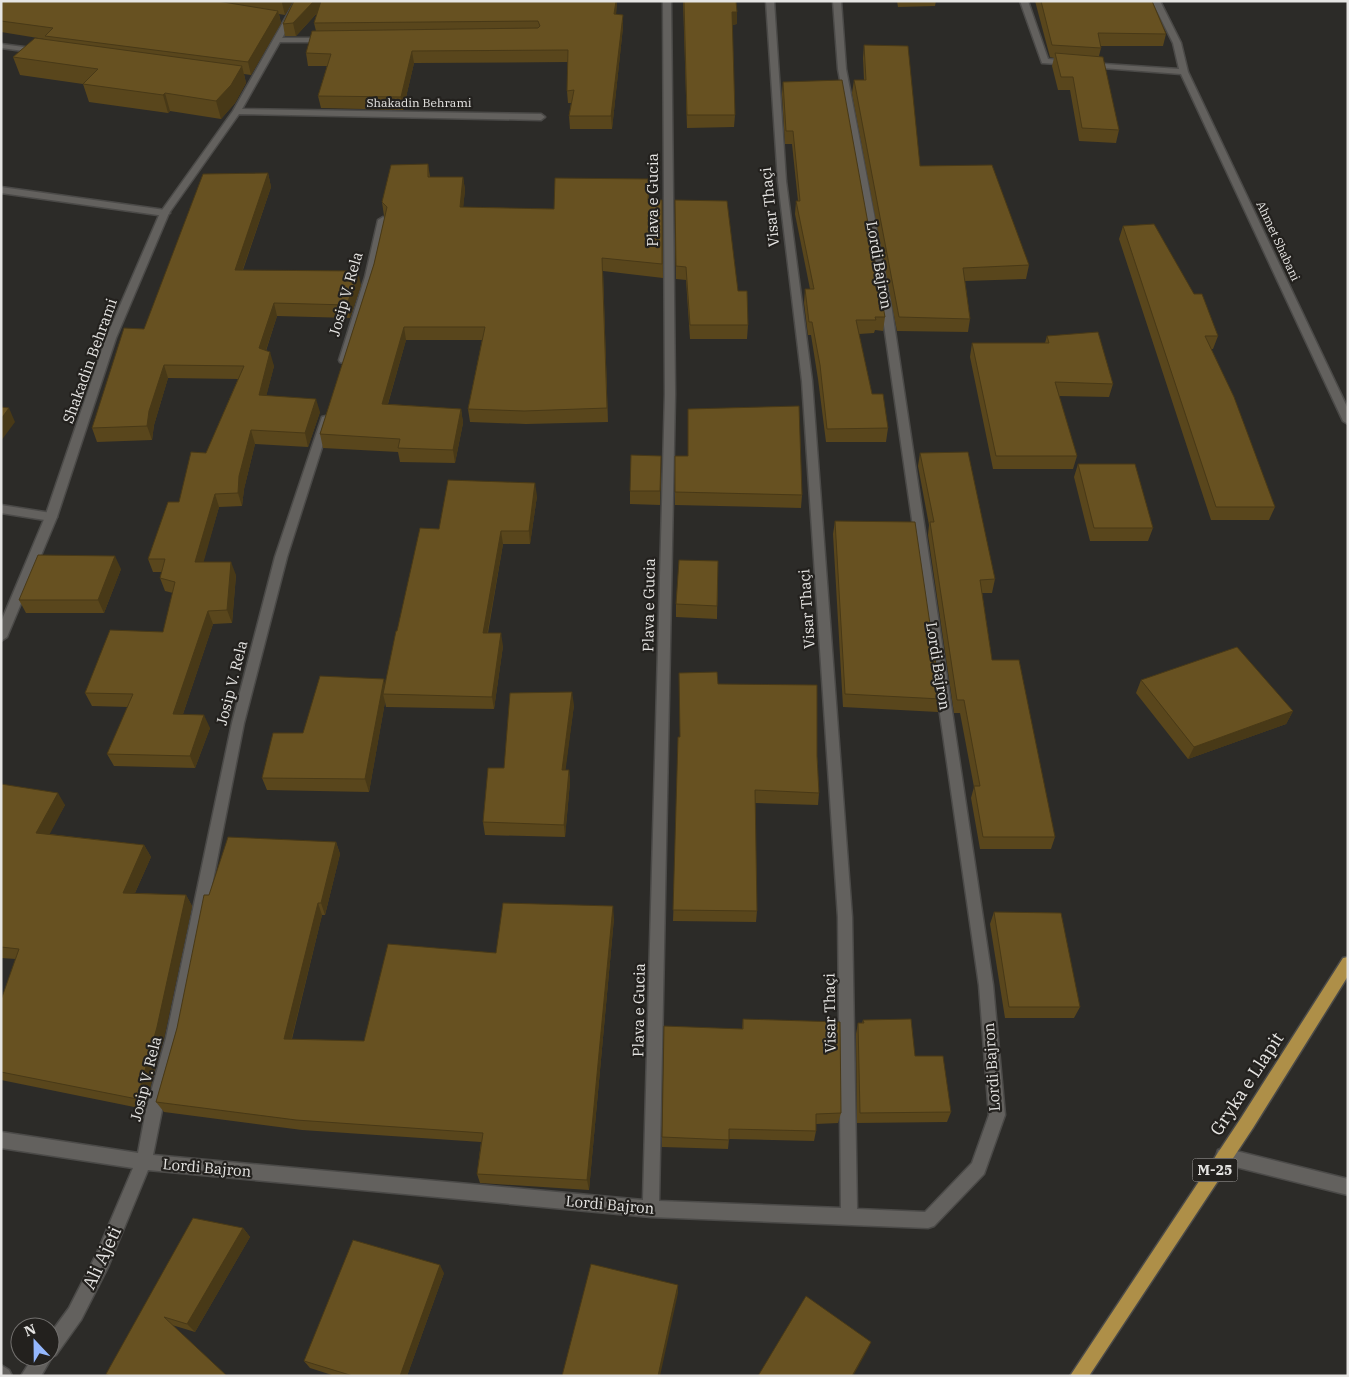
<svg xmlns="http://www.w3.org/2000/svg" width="1349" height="1377" font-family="'IBM Plex Serif',serif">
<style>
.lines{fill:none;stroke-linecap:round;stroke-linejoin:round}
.service-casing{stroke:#4b4a48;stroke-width:3}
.minor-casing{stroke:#4b4a48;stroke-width:3}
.tertiary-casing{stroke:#4b4a48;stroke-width:3}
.secondary-casing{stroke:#4b4a48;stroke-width:3}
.primary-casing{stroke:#4b4a48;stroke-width:3}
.service{fill:#63615e;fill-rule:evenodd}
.minor{fill:#63615e;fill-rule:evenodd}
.tertiary{fill:#63615e;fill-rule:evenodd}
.secondary{fill:#63615e;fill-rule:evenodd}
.primary{fill:#ae8f48;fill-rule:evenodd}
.wall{fill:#59461c}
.shaded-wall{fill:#483917}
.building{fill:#675121;stroke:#483917}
.labels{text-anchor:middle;stroke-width:4.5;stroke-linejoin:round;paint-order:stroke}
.far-street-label{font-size:12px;fill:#e6e5e3;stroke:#23211e}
.shield{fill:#23211e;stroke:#acaaa8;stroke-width:1}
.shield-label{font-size:14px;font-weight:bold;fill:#e6e5e3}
.street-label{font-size:15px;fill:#e6e5e3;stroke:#23211e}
.near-street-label{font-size:18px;fill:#e6e5e3;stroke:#23211e}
</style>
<rect width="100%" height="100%" fill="#2c2b28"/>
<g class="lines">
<defs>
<path id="service" d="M276,38H326L330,40L326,42H276Z
M1,187L165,210L170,213L165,216L1,193Z
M1,505L51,513L57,517L51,521L1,513Z"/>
<path id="minor" d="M295,1H303L242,109L541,114L545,117L541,120L239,114L169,213L116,338L57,517L7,637L1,641V622L45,517L106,338L160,213L233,111Z
M663,1H671L675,394L659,1201L841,1208L838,917L802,381L778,181L766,1H774L786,181L812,381L852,917L857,1209L925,1212L972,1163L989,1115L979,985L880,297L838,69L833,1H841L846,69L890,297L993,985L1005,1115L984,1174L934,1226L928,1228L651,1217L148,1170L108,1267L81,1320L56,1355L52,1357L41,1376H21L33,1357H50V1334L69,1308L96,1255L133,1168L1,1148V1132L138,1153L146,1110L166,1038L232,723L275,557L322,417L326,416L331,419L287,557L244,723L182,1038L162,1110L153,1155L643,1200L665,394Z
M1020,1H1028L1048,59L1069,61L1073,63L1072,65L1042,63Z
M1152,1H1160L1181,43L1188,72L1348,409V424L1343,421L1181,74L1089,67L1085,65L1089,63L1179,69L1173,43Z
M1,44L39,49L43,51L39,53L1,48Z
M383,217L388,220L375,277L349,360L344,363L340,362L339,360L365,277L378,220Z"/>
<path id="tertiary" d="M1224,1148L1348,1179V1195L1224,1164L1218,1162L1216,1156L1218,1150Z"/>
<path id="secondary" d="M1,1365L9,1370L12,1376H1Z"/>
<path id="primary" d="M1348,957V976L1253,1128L1089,1376H1070L1241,1118L1343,958Z"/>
</defs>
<use href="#service" class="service-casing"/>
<use href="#minor" class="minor-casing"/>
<use href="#tertiary" class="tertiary-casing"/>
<use href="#secondary" class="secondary-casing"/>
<use href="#primary" class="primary-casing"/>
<use href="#service" class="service"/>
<use href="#minor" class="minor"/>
<use href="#tertiary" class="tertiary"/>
<use href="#secondary" class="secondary"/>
<use href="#primary" class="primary"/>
</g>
<path class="wall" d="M1,1H293L285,15L279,14L281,23L251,75L244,74L246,83L235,103L221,119L170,111L168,113L89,102L83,84L20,75L13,57L44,39L1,32Z
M294,1H617L616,14L623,15V27L612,129H570L569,116L571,103H568L567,91L568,62L414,63L403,110L321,108L318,96L327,66H308L306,53L316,31L314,23L318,12L296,36H285L283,24Z
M683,1H736L737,24L732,25L735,115L734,127L687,128Z
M897,1H936L935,6L898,7Z
M1035,1H1152L1166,34L1163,46H1101V48L1099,56L1119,130L1116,143L1079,141L1070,90H1058L1052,66L1054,58L1050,57Z
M864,45L920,166L1029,265L1026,279L965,281L970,319L968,332L897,331L852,93L854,80H864L863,58Z
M783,82L885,317L883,331L875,330L874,333L859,334L872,394L888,428L886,442H826L818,379L811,335H808L804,303L805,289H810L795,214L796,201H798L792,144H785L782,94Z
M428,164L430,177H463L465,190L463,207L554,209L649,192V200H662L663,278L603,271L608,422L526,424L470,422L468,409L482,340H406L388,404L461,409L463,423L455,463L400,462L398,452L323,448L320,434L374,264L385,217L384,216L382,202Z
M268,173L271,187L243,270L361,285L350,318L277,316L266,351L274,366L266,396L320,412L308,447L255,444L244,489L242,506L219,507L203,562L236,575L232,623L213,624L183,714L210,728L195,768L114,766L107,754L128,707L92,706L85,693L163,632L173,593L165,591L160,578L162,572H153L148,559L206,453L238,379L168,378L154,425L152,440L97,442L92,428L144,329Z
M675,200L738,291L748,325L747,339H690L686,280L676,279Z
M1123,226L1194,294L1218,336L1213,349H1211L1275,507L1269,520H1211L1119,239Z
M1047,336L1113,384L1109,397L1059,396L1077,456L1073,469H993L970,357L972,343H1045Z
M920,453L995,579L992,593H982L992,660L1055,837L1051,849H980L971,798L974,787L960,713H954L928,535L929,525L918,466Z
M661,456L660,505L630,504V491Z
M675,456H688L802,495L801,508L675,505Z
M1078,464L1153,528L1148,541H1090L1074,477Z
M537,496L530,544H503L488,633L503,646L494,709L386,707L385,702L369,792L267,790L262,778L303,733L385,684L397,631L439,529Z
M835,521L941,699L938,712L843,707L833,534Z
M718,561L717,619L676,617V604Z
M121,569L104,613H26L19,600Z
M1141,680L1293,711L1286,724L1188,759L1136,693Z
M718,684L817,756L819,793L818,805L755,803L757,911L756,922L673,921L680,737Z
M574,705L565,770H569L570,782L565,837L485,835L483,822Z
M1,784L65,805L49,834L144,845L151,857L135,893L186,895L192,906L164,1038L144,1109L1,1080V1000L16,959L1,958Z
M336,842L340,854L325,915H322L292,1039L364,1041L496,953L614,918L589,1190L480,1183L477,1174L481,1142L302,1130L164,1112L156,1102L177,1028L209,895Z
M994,912L1080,1007L1074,1018H1005L990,924Z
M743,1019L841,1113L838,1123L816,1124V1131L814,1141L729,1139L728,1149L662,1147V1137L742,1029Z
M863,1020L915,1056L951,1112L947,1122L857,1123L856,1034L858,1023H862Z
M243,1228L250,1237L195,1332L172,1325L227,1376H108L106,1374Z
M444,1273L407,1376H335L310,1368L304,1361Z"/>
<path class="shaded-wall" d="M283,1H293L285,15L282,3Z
M314,1H326L327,2L296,36L293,23Z
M616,1H617L615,27L614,14Z
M278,11L281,23L251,75L248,62Z
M732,12H737V24L732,25Z
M623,15V27L612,129L611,116Z
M412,51L414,63L403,110L401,97Z
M242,66L246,83L235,103L221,119L216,101Z
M165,93L170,111L168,113L163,95Z
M268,173L271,187L238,283L235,270Z
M463,177L465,190L462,220L460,207Z
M358,271L361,285L350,318L347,305Z
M274,303L277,316L262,362L259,348Z
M404,327L406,340L384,417L382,404Z
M270,352L274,366L263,409L259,395Z
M164,365L168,378L154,425L152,440L147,426L149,411Z
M316,399L320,412L308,447L305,433Z
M9,408L15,422L1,441V419Z
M461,409L463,423L455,463L453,450Z
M251,430L255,444L244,489L242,506L238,493L239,476Z
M535,483L537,496L530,544L529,531Z
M215,494L219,507L200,575L195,562Z
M501,531L503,544L485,646L483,633Z
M115,556L121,569L104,613L98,600Z
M231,562L236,575L232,623L227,610Z
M208,611L213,624L179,726L173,714Z
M501,633L503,646L494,709L492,697Z
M384,679L387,692L383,694L385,702L369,792L365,779Z
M572,692L574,705L564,782L562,770Z
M1293,711L1286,724L1188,759L1194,747Z
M204,715L210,728L195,768L190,756Z
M569,770L570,782L565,837L564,825Z
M58,793L65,805L44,845L36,833Z
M336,842L340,854L325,915L321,903Z
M144,845L151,857L130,904L123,893Z
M186,895L192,906L164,1038L144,1109L137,1099Z
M318,903L322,915L289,1049L284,1039Z
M613,906L614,918L589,1190L587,1180Z
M243,1228L250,1237L195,1332L187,1324Z
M440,1265L444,1273L407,1376H400Z
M678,1285V1293L660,1376H658Z
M871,1342L868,1349L853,1376H852Z"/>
<path class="building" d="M1,1H217L278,11L248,62L45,36L53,28L1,21Z
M294,1H314L293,23L283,24Z
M321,1H616L614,14L623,15L611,116H569L574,90L567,91L568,50L412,51L401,97L318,96L331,54L306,53L312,31L538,28L540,26L538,21L314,23Z
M684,1H736L737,12H732L735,115H687Z
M1041,1H1152L1166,34L1098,33L1101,48L1052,45Z
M35,38L242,66L231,85L216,101L165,93L163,95L83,84L98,69L13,57Z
M864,45L908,46L920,166L992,165L1029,265L963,268L970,319L899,317L854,80H866Z
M1055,53L1103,57L1119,130L1082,128L1073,77H1061Z
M842,80L885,317H875L876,320H856L872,394H883L888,428L827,429L820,365L812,322H809L805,289H814L796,201H800L793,131H786L783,82Z
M428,164V177H463L460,207L554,209L555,178L649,179L648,200H662V264L602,258L607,408L524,411L468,409L485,327H404L382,404L461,409L453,450L398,448L400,439L320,434L374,264L387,207L382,202L391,165Z
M268,173L235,270L358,271L347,305L274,303L259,348L270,352L259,395L316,399L305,433L251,430L239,476L238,493L215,494L195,562H231L227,610L208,611L173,714L204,715L190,756L107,754L133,694L85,693L110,630L163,632L175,582L160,578L165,559H148L168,502H179L191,452L206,453L244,366L164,365L149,411L147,426L92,428L124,328L144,329L203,174Z
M675,200L727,201L738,291H747L748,325H690L686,267L676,266Z
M1154,224L1194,294H1202L1218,336H1205L1234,397L1275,507H1216L1123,226Z
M1098,332L1113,384L1055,382L1077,456H996L972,343H1049L1047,336Z
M799,406L802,495L675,492V456H688V409Z
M1,407L9,408L1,419Z
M968,452L995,579L980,580L992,660H1019L1055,837H983L974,786H980L964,700H957L930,522H934L920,453Z
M631,455L661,456L660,491H630Z
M1078,464H1135L1153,528H1094Z
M448,480L535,483L529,531H501L483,633H501L492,697L383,694L396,631H397L420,528L439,529Z
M835,521L915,522L941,699L845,694Z
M38,555L115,556L98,600H19Z
M679,560L718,561L717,606L676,604Z
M1237,647L1293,711L1194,747L1141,680Z
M717,672L718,684L817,685V756L819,793L755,790L757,911L673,910L678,737H680L679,673Z
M320,676L384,679L365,779L262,778L273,733H303Z
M572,692L562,770H569L564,825L483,822L488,768H504L510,693Z
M1,784L58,793L36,833L144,845L123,893L186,895L157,1027L137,1099L1,1072V1000L19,949L1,947Z
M228,837L336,842L321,903H318L284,1039L364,1041L388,944L496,953L503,903L613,906L587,1180L477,1174L483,1133L296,1120L156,1102L177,1028L204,895H209Z
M994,912L1061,913L1080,1007H1009Z
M743,1019L840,1022L841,1113L816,1114V1131L729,1129V1140L662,1137L664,1026L743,1029Z
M911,1019L915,1056H943L951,1112L860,1113L858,1023H864L863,1020Z
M193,1218L243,1228L187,1324L164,1317L227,1376H110L106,1374Z
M353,1240L440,1265L400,1376H353L304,1361Z
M591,1264L678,1285L658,1376H562Z
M806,1296L871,1342L852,1376H758Z"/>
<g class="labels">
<g class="far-street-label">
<text x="419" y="107">Shakadin Behrami</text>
<text transform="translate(1278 241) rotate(65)" y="4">Ahmet Shabani</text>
</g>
<rect class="shield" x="1192.5" y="1158.5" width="45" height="23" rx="4"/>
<g class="shield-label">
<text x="1215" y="1175">M-25</text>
</g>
<g class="street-label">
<text transform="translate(653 200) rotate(-90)" y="5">Plava e Gucia</text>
<text transform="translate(770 207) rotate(-96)" y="5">Visar Thaçi</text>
<text transform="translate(879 265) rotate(80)" y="5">Lordi Bajron</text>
<text transform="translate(346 294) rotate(-74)" y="5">Josip V. Rela</text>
<text transform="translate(90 361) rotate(-70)" y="5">Shakadin Behrami</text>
<text transform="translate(649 605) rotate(-89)" y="5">Plava e Gucia</text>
<text transform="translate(807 609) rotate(-94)" y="5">Visar Thaçi</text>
<text transform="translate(938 666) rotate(81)" y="5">Lordi Bajron</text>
<text transform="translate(232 683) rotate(-76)" y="5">Josip V. Rela</text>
<text transform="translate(639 1010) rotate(-89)" y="5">Plava e Gucia</text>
<text transform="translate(830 1013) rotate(-91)" y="5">Visar Thaçi</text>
<text transform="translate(992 1067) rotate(-94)" y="5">Lordi Bajron</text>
<text transform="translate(146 1079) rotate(-76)" y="5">Josip V. Rela</text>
<text transform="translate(207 1168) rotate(5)" y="5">Lordi Bajron</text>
<text transform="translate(610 1205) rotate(5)" y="5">Lordi Bajron</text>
</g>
<g class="near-street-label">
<text transform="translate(1247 1084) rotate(-57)" y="6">Gryka e Llapit</text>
<text transform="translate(102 1258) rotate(-65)" y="6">Ali Ajeti</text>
</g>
</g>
<rect width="1349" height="1377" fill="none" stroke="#e6e5e3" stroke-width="5"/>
<g transform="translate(35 1342) rotate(338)"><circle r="24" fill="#23211e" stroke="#716f6d"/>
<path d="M0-4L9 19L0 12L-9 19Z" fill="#94b7fd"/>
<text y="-8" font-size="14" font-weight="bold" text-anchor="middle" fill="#e6e5e3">N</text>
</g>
</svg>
